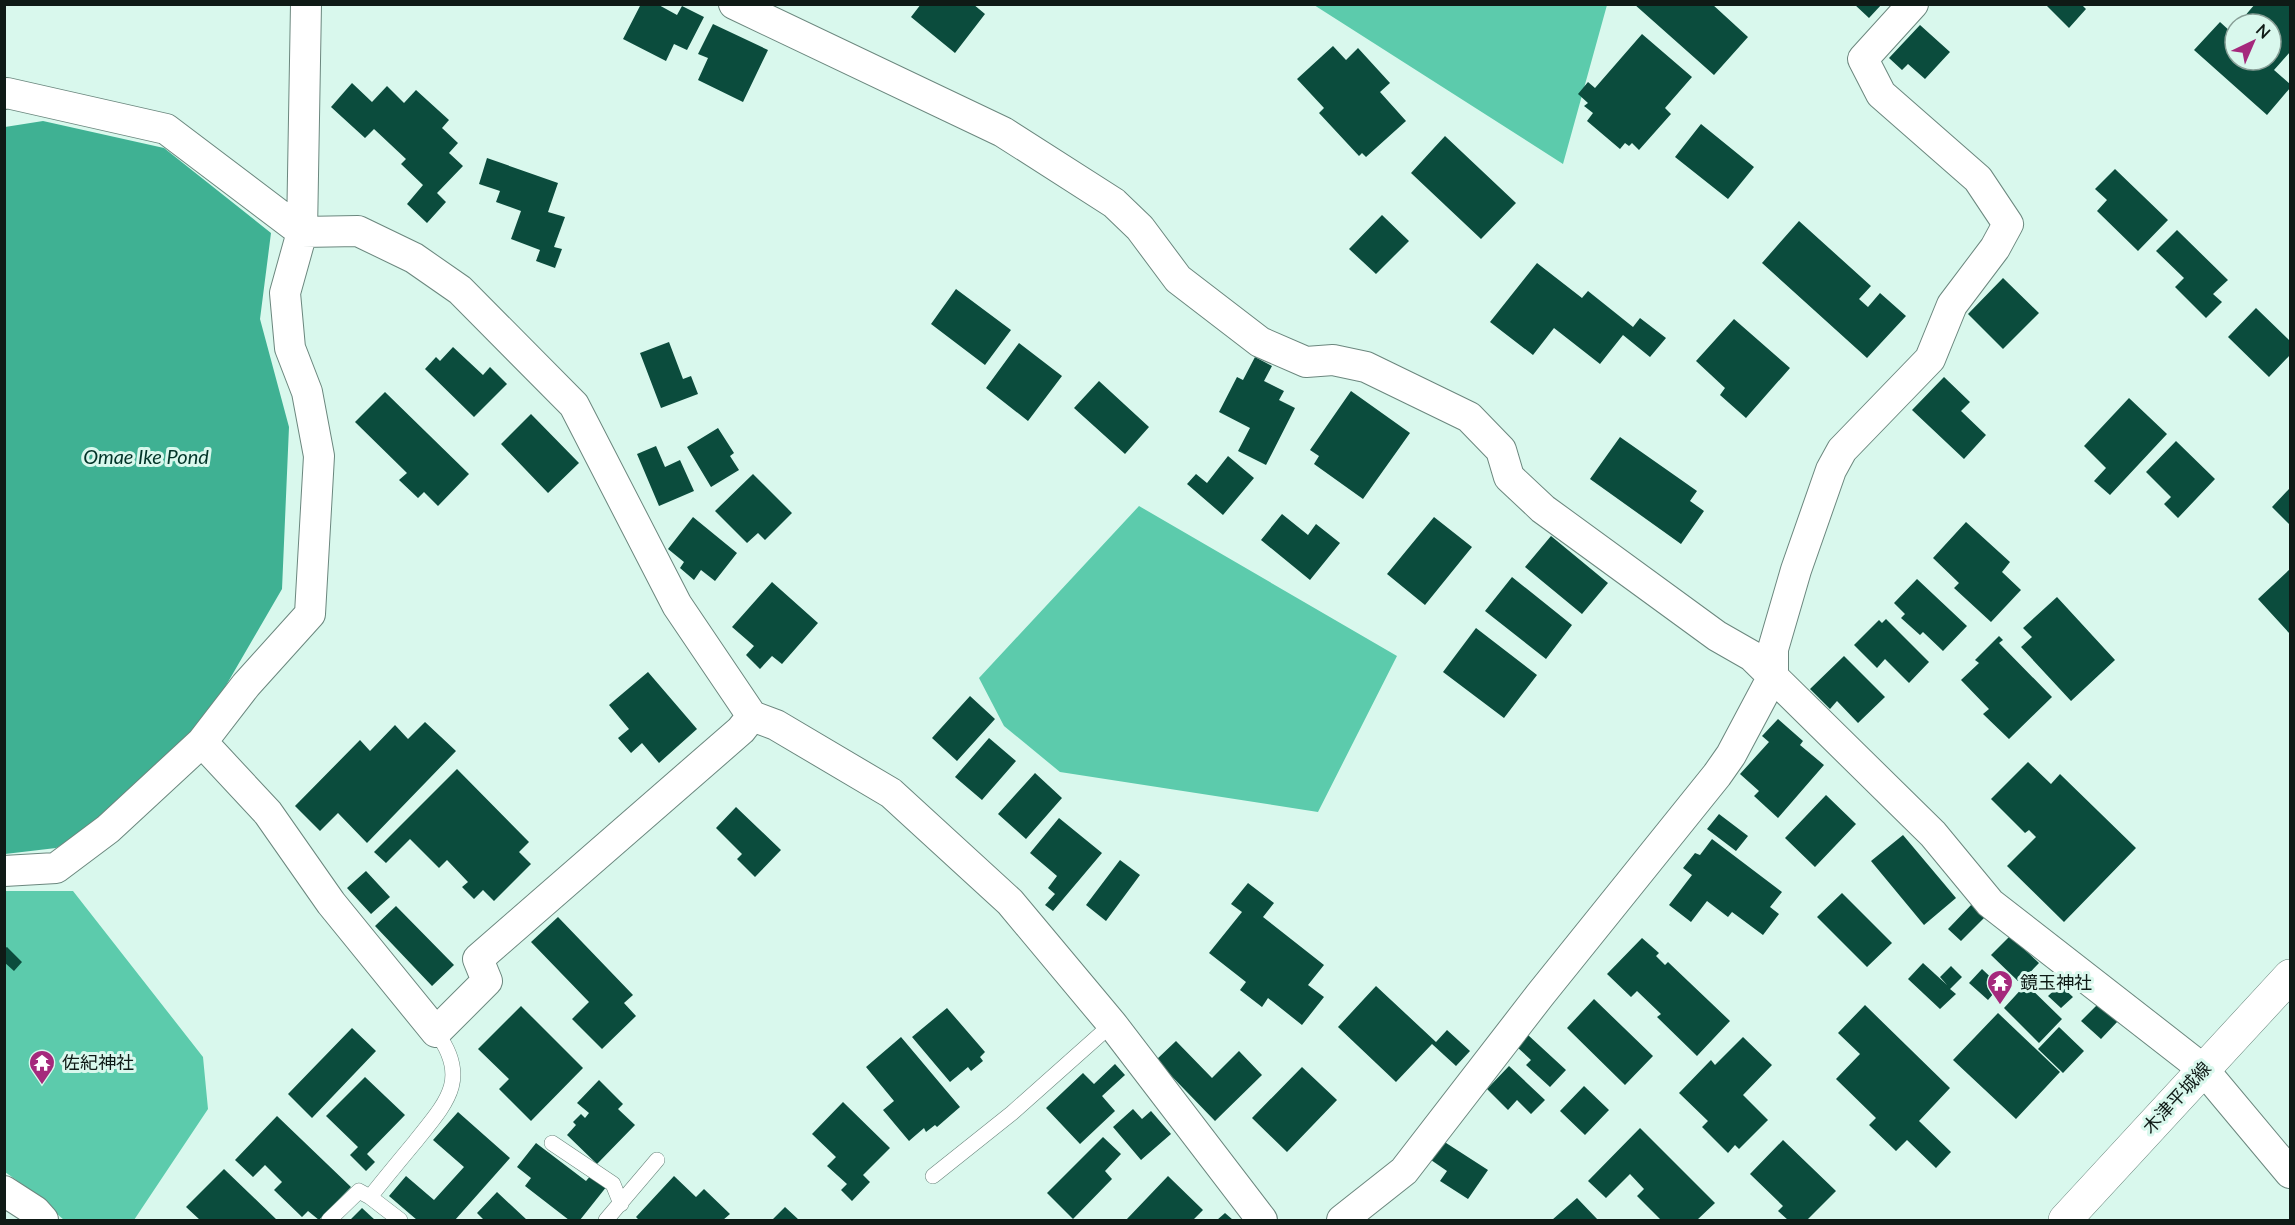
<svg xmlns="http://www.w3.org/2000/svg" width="2295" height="1225" font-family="Lato,'Noto Sans JP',sans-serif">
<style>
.forest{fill:#5ccbac}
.water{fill:#3fb193}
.building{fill:#0b4c3d}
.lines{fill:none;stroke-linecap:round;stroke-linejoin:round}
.service-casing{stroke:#6b877e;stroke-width:16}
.minor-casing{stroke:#6b877e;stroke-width:32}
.secondary-casing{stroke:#6b877e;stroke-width:34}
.service{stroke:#fff;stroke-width:15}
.minor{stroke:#fff;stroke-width:30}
.secondary{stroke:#fff;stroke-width:33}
.labels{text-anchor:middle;stroke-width:6;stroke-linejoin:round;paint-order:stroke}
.poi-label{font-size:18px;fill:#0f1a16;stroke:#d9f8ed;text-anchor:start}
.street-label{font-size:18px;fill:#0f1a16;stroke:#d9f8ed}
.water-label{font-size:20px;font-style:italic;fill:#003327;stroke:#d9f8ed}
</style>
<rect width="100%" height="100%" fill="#d9f8ed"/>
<path class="forest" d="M1314,5H1607L1563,164Z
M1139,506L1397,656L1318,812L1060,772L1004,726L979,678Z
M4,891H73L203,1057L208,1109L134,1220H64L26,1187L5,1172Z"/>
<path class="water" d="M43,121L164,148L271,233L260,319L289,427L282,589L206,720L112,814L56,848L5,854V127Z"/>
<path class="building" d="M641,4H657L677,15L682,6L704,17L687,50L674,44L666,61L623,39Z
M921,4H973L985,14L955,53L911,17Z
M1634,4H1712L1748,37L1714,75Z
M1854,4H1882L1869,18Z
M2045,4H2081L2086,9L2069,28Z
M2255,4H2290V52L2274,70L2290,84V88L2267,115L2194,50L2220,22L2231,32L2235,27V60H2271V24H2238Z
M713,24L768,50L743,102L698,80L708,58L698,54Z
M1920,25L1950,52L1925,79L1908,64L1902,70L1889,58Z
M1642,34L1692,77L1665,108L1671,114L1639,150L1632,143L1629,146L1625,143L1620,149L1587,121L1593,113L1584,106L1588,103L1578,94L1588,82L1595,88Z
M1333,46L1346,60L1358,48L1390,83L1380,92L1406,121L1366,157L1362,153L1359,156L1319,113L1324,108L1297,79Z
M352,83L372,102L387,86L404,103L416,90L449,120L442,128L458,143L449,153L463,166L437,193L446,202L427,223L407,204L423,185L401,164L406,159L374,129L365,138L331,107Z
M1701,124L1754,167L1728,199L1675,157Z
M1445,136L1516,203L1481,239L1411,173Z
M487,158L558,183L548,212L565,217L554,247L562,249L555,268L536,261L540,250L511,239L521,211L496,202L500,191L479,184Z
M2115,169L2168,220L2138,251L2097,211L2107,200L2095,189Z
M1382,215L1409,241L1376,274L1349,249Z
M1799,221L1871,286L1859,299L1868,307L1880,293L1906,316L1867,358L1762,263Z
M2177,230L2228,280L2213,294L2222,302L2206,318L2175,287L2184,278L2156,251Z
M1537,263L1582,298L1588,291L1633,327L1640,318L1666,338L1650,357L1623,335L1600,364L1554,328L1533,355L1490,322Z
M2003,278L2039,313L2003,349L1968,314Z
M956,289L1011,330L985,365L931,324Z
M2256,308L2290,341V355L2269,377L2228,337Z
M1734,319L1790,368L1746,418L1720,395L1725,388L1696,361Z
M669,342L683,379L691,376L698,394L661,408L640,353Z
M1019,343L1062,376L1028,421L986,388Z
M453,347L483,375L490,367L507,384L474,417L425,369L436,357L440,361Z
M1255,357L1272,366L1264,381L1284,391L1279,400L1295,408L1266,465L1238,451L1250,428L1219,412L1237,377L1243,380Z
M1944,377L1970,402L1961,411L1986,435L1964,459L1912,410Z
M1099,381L1149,427L1125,454L1074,408Z
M1351,391L1410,433L1363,499L1314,464L1319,456L1310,450Z
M385,392L469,474L438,506L424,492L418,498L399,480L407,473L355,422Z
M2129,398L2167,434L2110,495L2094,481L2106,468L2084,446Z
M531,414L579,463L548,493L501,444Z
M718,428L734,453L730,456L739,470L711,487L687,447Z
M1620,437L1697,491L1690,501L1704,511L1681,544L1590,479Z
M2176,441L2215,479L2178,518L2164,504L2171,497L2146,472Z
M656,446L665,467L680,460L694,491L659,506L637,454Z
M1228,456L1254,478L1223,515L1187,484L1196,474L1207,483Z
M753,474L792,513L765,540L758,533L747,543L715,511Z
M2289,489L2290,490V525L2272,507Z
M1282,514L1308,535L1316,524L1340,543L1310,580L1261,540Z
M693,517L737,553L715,581L701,570L694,580L680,568L684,562L668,549Z
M1434,517L1472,547L1425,605L1387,574Z
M1966,522L2010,562L2002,572L2021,590L1991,622L1954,588L1959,583L1933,558Z
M1551,536L1608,583L1582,614L1525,567Z
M2290,569V634L2258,599Z
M1512,577L1572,625L1546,659L1485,611Z
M1917,579L1967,626L1943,651L1923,632L1920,635L1901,618L1905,614L1894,603Z
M772,582L818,623L782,664L772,656L760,669L746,655L754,646L732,627Z
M2057,597L2115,660L2071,701L2021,647L2032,637L2023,628Z
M1886,619L1929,662L1909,683L1885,659L1877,668L1854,645L1879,620L1882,623Z
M1476,628L1537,675L1504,718L1443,672Z
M1999,636L2003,640L1999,643L2052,697L2009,739L1983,714L1989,709L1961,680L1979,663L1975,660Z
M1844,656L1885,697L1858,723L1837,701L1830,709L1810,689Z
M648,672L697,729L659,763L642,743L631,753L618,738L629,729L609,705Z
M970,696L995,719L957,761L932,738Z
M1778,719L1803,741L1800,745L1824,765L1778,818L1754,796L1759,791L1740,774L1769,742L1762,736Z
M425,722L456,751L367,843L338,813L320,831L295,806L360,740L370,751L395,725L408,739Z
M989,738L1016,761L982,800L955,777Z
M2028,762L2051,784L2060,774L2136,848L2064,922L2007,866L2036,837L2029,830L2025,833L1991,799Z
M457,769L529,842L519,852L531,864L494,901L483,890L474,899L462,887L468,882L447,860L439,868L410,839L386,863L374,852Z
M1035,773L1062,798L1026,839L998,814Z
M1826,795L1856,824L1815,867L1785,838Z
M736,807L781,850L755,877L737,859L742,854L716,828Z
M1719,814L1748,836L1736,851L1707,829Z
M1059,818L1102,853L1053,911L1045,905L1055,894L1048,888L1057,876L1030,853Z
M1903,835L1956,898L1924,925L1871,861Z
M1712,839L1782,892L1770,907L1779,914L1763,935L1732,912L1728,917L1707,901L1691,922L1669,905L1692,875L1683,868L1695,853L1700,855Z
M1120,860L1140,875L1106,921L1086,905Z
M366,871L390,897L371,914L347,888Z
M1248,883L1274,903L1263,917L1324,965L1308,985L1324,997L1302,1025L1268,998L1262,1007L1240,990L1246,982L1209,953L1242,912L1231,904Z
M1842,893L1892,943L1867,967L1817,917Z
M1973,903L1986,916L1961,941L1948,929Z
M396,906L454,965L432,986L375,926Z
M558,917L633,995L624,1003L636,1016L602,1049L572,1019L589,1002L531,942Z
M2010,936L2039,963L2020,983L1991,955Z
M1642,938L1659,953L1656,956L1665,965L1668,962L1730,1021L1697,1056L1657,1017L1661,1014L1637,991L1631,997L1607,974Z
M7,947L22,962L14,971L4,962V949Z
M1923,963L1947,985L1940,977L1951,966L1962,977L1950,989L1956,994L1940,1009L1908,979Z
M1982,969L2000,986L1988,1000L1969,983Z
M2026,984L2062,1019L2039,1043L2004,1008Z
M2060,985L2073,997L2061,1008L2048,996Z
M1376,986L1436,1042L1447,1030L1470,1051L1456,1066L1432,1044L1396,1082L1338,1027Z
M1594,999L1653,1056L1625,1085L1567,1028Z
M2099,1003L2118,1021L2101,1039L2081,1021Z
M1865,1005L1950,1088L1919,1121L1951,1152L1936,1168L1907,1140L1896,1151L1869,1125L1876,1118L1836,1079L1860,1054L1838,1033Z
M521,1006L583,1068L531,1121L499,1089L509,1079L478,1049Z
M947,1008L985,1052L980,1057L983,1061L971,1071L968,1067L950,1082L912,1037Z
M1998,1013L2060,1072L2016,1119L1953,1060Z
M2059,1027L2084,1051L2063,1073L2038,1049Z
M352,1028L376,1051L312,1118L288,1094Z
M1528,1035L1566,1070L1550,1087L1526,1065L1531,1060L1517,1047Z
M901,1037L960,1107L937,1127L935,1125L926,1132L924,1128L909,1141L883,1110L894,1101L866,1067Z
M1743,1037L1772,1065L1743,1095L1768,1120L1739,1149L1735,1145L1728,1153L1702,1127L1708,1121L1679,1093L1711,1060L1715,1065Z
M1176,1041L1212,1078L1239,1051L1262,1075L1215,1121L1156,1060Z
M1115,1064L1125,1075L1102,1096L1115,1111L1080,1144L1046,1108L1083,1073L1094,1084Z
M1509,1066L1545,1100L1531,1114L1517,1100L1508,1110L1487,1089Z
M1302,1067L1337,1100L1287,1152L1252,1118Z
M365,1077L405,1115L367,1154L375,1162L366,1171L350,1155L358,1147L326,1116Z
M599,1080L623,1104L618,1109L635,1125L597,1164L567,1135L576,1125L573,1122L581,1114L585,1118L589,1113L577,1103Z
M1584,1086L1609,1110L1585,1135L1560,1111Z
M843,1102L890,1148L863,1175L870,1182L852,1201L841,1190L847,1184L827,1166L836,1157L812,1134Z
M1133,1109L1142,1119L1151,1111L1171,1134L1141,1160L1113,1127Z
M458,1112L510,1158L455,1220H417L389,1196L406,1176L434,1200L464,1167L433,1140Z
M277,1116L351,1187L319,1220L308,1211L302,1217L274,1190L282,1182L265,1165L253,1177L235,1160Z
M1640,1128L1715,1203L1697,1220H1661L1637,1196L1644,1189L1630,1174L1606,1198L1588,1181Z
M1103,1137L1121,1154L1105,1171L1112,1179L1073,1219L1047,1193Z
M1783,1140L1836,1191L1807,1220H1788L1778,1211L1783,1206L1750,1174Z
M1443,1141L1488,1170L1468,1199L1440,1181L1447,1171L1431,1160Z
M536,1143L586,1181L592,1174L607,1186L580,1220H569L525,1186L531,1178L517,1167Z
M224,1169L277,1220H200L186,1207Z
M674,1176L696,1197L704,1189L730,1214L723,1220H639L636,1217Z
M1168,1176L1203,1210L1193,1220H1126Z
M497,1192L527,1220H484L477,1213Z
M1577,1198L1598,1220H1552Z
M785,1207L799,1220H772Z
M362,1208L375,1220H350Z
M1225,1213L1233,1220H1217Z"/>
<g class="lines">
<defs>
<path id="service" d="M552,1143L613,1184L621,1204
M933,1176L1012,1113L1112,1024
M370,1197L400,1220
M329,1220L359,1191L370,1197C385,1178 400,1160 415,1142C446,1103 471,1079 436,1032
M606,1220L657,1160"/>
<path id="minor" d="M734,4L1003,132L1114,203L1140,228L1178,279L1260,342L1306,362L1333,360L1366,367L1469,417L1501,450L1509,477L1543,509L1717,636L1752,656L1933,834L1990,903L2203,1069L2290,1173
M4,94L7,93L166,129L302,232L358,231L414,258L460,290L574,405L677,605L752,716L776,725L891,793L1010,902L1112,1024L1262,1220
M202,742L268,813L331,903L436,1032L487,981L478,959L741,730L752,716
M4,871L56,868L108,829L202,742L246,685L310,614L319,456L307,392L290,348L285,293L302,232L306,4
M4,1191L35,1211L43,1220
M1342,1220L1404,1171L1540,995L1717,775L1731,755L1773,676V649L1796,570L1831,470L1842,450L1930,359L1952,305L1995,248L2008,224L1978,179L1881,94L1863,59L1913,4"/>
<path id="secondary" d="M2065,1220L2290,976"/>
</defs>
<use href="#service" class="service-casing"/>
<use href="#minor" class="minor-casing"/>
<use href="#secondary" class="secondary-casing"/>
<use href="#service" class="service"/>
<use href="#minor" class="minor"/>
<use href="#secondary" class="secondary"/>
</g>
<defs>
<symbol id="temple-pin" viewBox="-11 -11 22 30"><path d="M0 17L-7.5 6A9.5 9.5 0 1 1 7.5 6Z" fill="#a5297c" stroke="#d9f8ed"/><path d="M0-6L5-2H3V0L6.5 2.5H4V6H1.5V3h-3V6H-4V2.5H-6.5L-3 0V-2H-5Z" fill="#fff"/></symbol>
</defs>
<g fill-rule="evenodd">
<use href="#temple-pin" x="1985" y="968" width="30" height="40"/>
<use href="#temple-pin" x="27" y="1048" width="30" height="40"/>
</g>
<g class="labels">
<g class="poi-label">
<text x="2020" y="989">鏡玉神社</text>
<text x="62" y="1069">佐紀神社</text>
</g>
<g class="street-label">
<text transform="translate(2177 1098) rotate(-47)" y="6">木津平城線</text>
</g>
<g class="water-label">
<text x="146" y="464">Omae Ike Pond</text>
</g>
</g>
<rect width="2295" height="1225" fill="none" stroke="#0f1a16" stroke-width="12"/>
<g transform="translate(2253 42) rotate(44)"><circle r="28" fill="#d9f8ed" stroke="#889f97" stroke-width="1.5"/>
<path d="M0-4.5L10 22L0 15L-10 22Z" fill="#a5297c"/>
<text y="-9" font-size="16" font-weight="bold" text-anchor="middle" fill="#0f1a16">N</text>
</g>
</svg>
